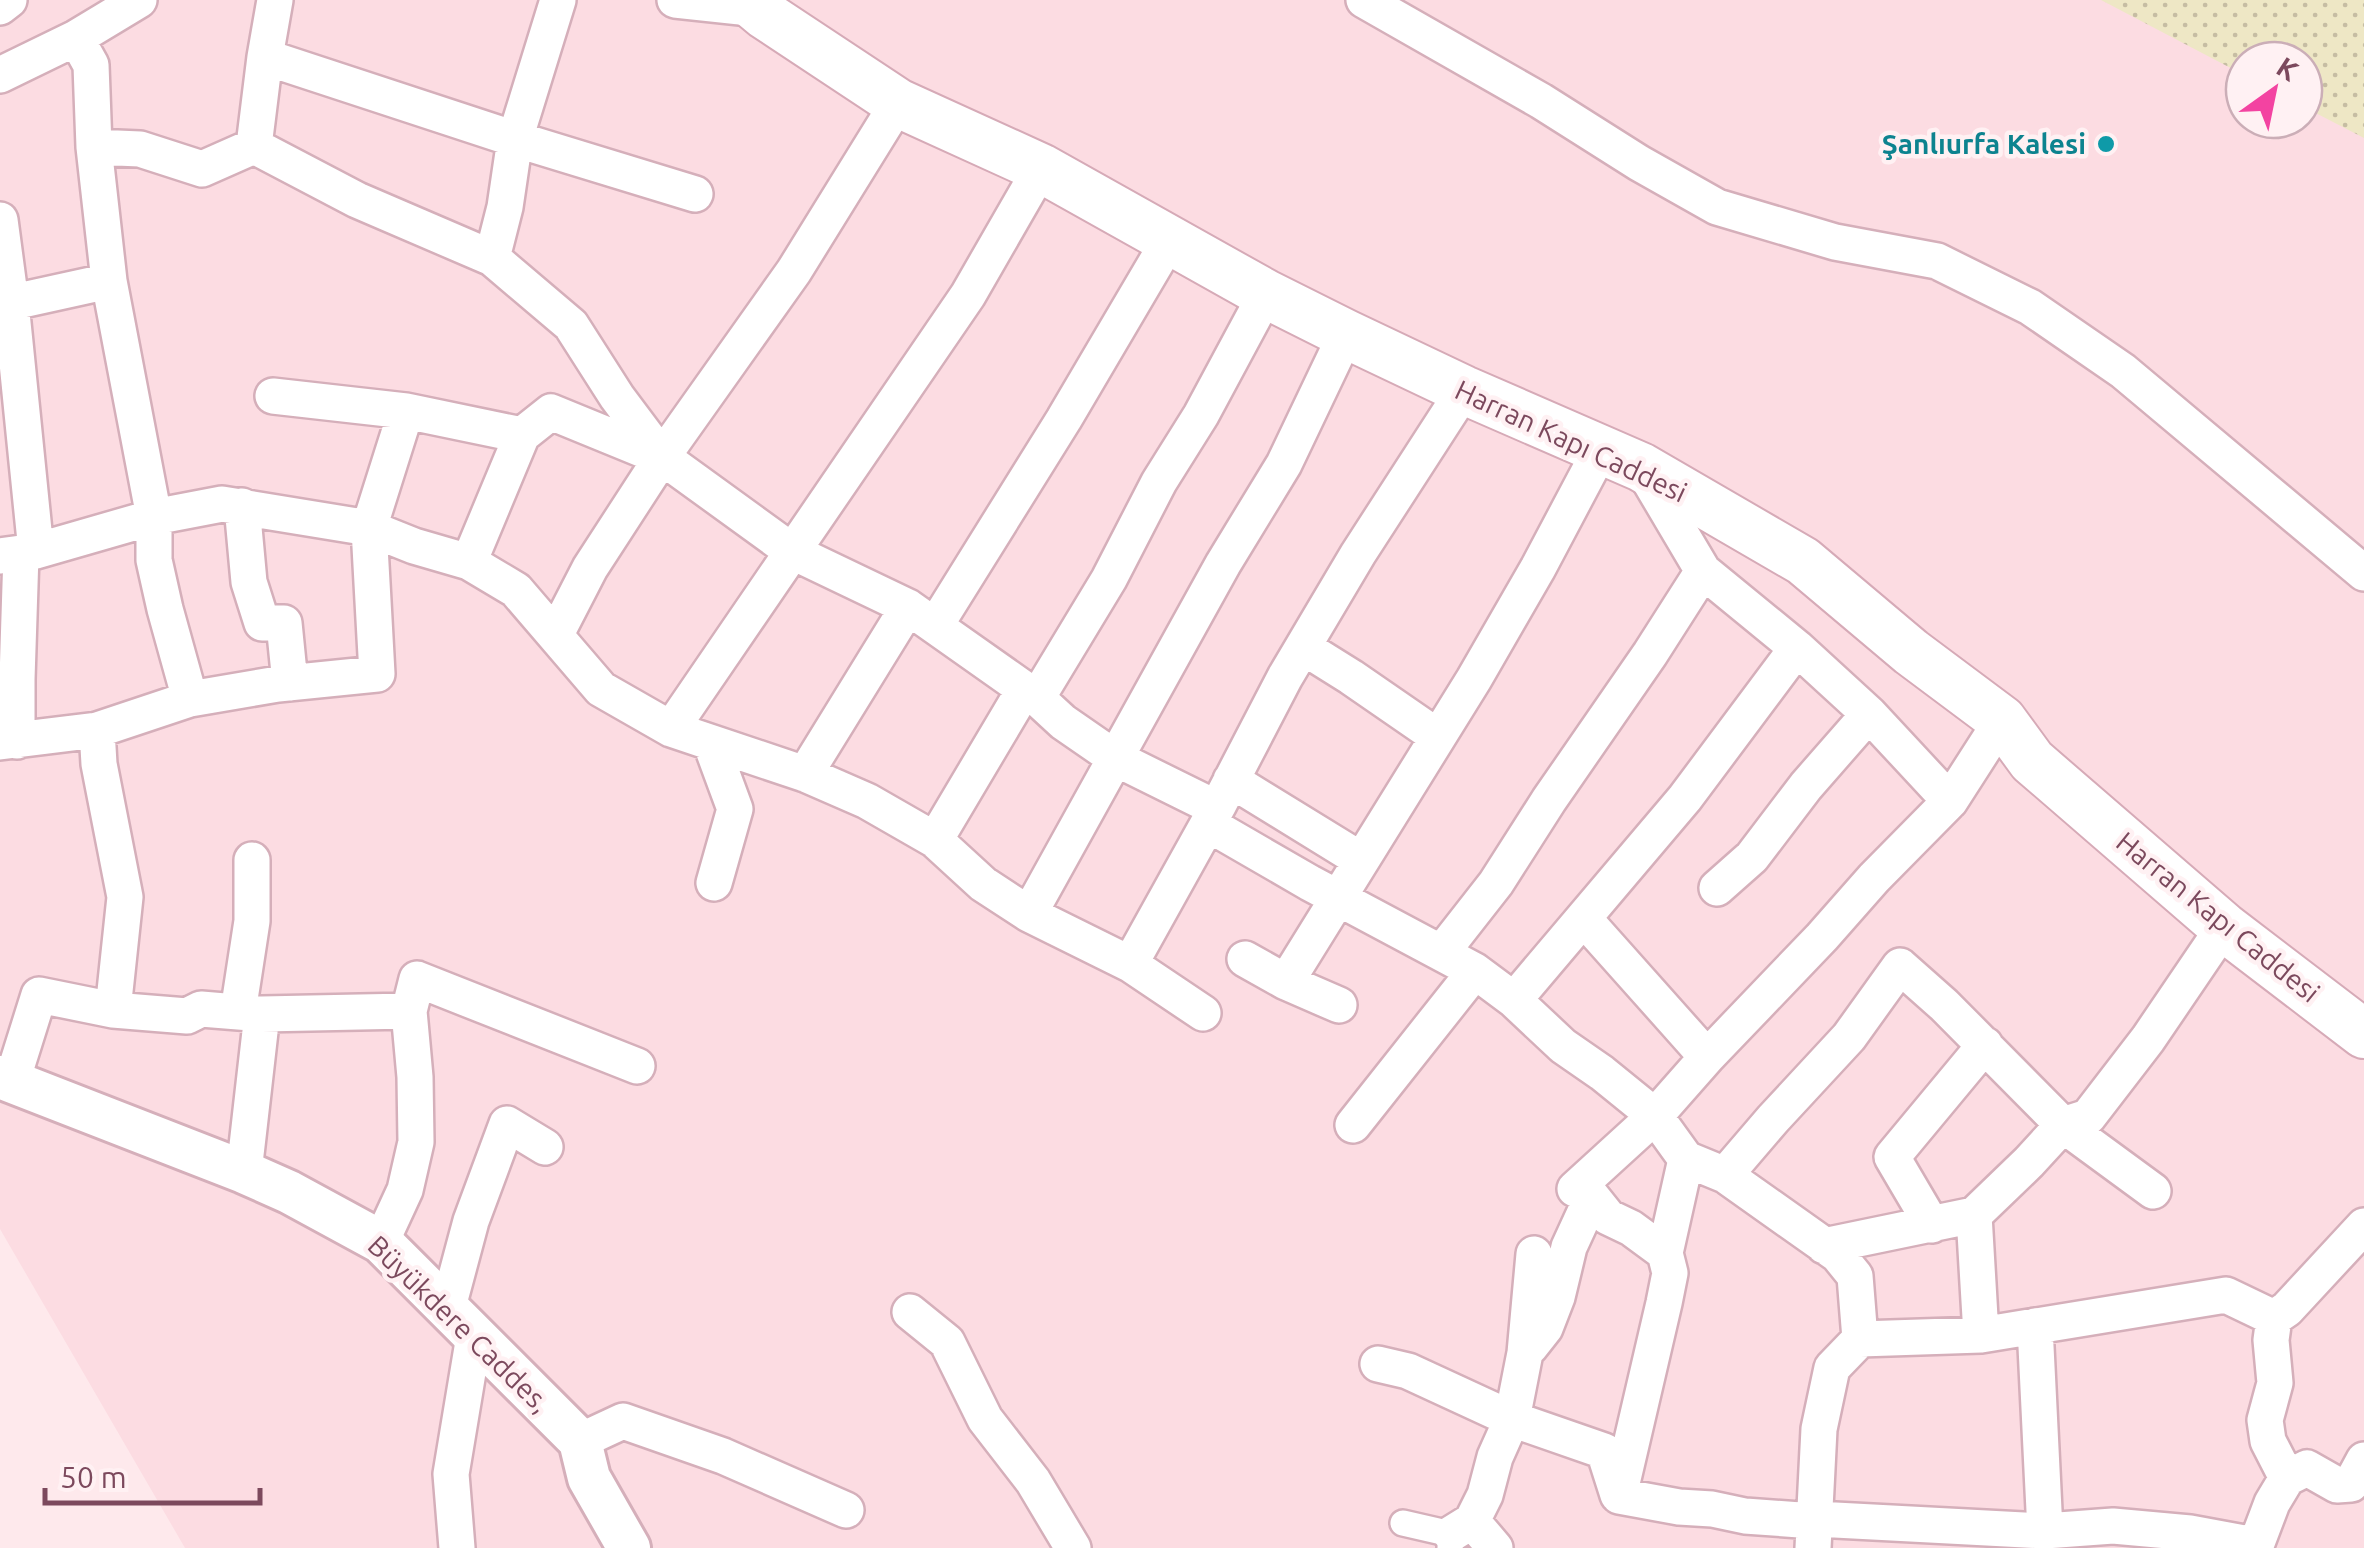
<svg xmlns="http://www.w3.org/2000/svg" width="2364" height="1548" font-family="Ubuntu,sans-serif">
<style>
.residential{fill:#fcdce2;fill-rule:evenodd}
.park{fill:url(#park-dots)}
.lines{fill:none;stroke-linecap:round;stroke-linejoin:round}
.pedestrian-casing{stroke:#d5afba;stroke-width:30}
.minor-casing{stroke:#d5afba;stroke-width:40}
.tertiary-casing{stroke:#d5afba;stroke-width:48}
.secondary-casing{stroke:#d6aab7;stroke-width:52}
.pedestrian{stroke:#fff;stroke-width:25}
.minor{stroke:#fff;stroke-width:35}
.tertiary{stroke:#fff;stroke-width:42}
.secondary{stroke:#fff;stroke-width:48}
.culture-dot{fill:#0f9aa8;stroke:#fff1f3;stroke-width:4}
.labels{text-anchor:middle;stroke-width:9;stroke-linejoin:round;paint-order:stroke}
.culture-label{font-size:28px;font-weight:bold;fill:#0d838f;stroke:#fff1f3;text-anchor:end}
.street-label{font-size:28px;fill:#7c495d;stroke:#fff1f3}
</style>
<defs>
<pattern id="park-dots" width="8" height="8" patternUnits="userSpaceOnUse" patternTransform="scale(2.5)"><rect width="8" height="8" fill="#eee7c5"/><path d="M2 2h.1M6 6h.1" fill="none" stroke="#c6bda3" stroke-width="1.8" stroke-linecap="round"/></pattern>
</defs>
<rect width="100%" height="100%" fill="#fee9ec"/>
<path class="residential" d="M0,0H2364V1548H185L0,1229ZM2244,60H2304V120H2244Z"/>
<path class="park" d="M2101,0H2364V138L2304,107V60H2244V75Z"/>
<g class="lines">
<defs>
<path id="pedestrian" d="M1403,1523L1451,1534L1450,1548"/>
<path id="minor" d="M275,0L265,57L254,146L357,200L492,258L571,325L617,397L662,457L793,552L908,607L1037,698L1063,722L1115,758L1216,808
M675,0L759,9L764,1
M1364,0L1541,101L1639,163L1717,207L1835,242L1937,261L2030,307L2123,371L2364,573
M0,7L9,0
M265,57L515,139L695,194
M0,75L76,38L139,0
M94,147L140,149L202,169L254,146
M0,220L11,303L36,551
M492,258L505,207L515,139L558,0
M0,305L109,281
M273,396L406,411L522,435L551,412L661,457
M1642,468L1703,571L1797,648L1869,714L1950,801
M242,506L249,582L262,623H284L290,683
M0,556L36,551L154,517L222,504L369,528L414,546L469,562L516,590L601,689L671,729L805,774L867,801L935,840L983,884L1029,914L1130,964L1203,1013
M469,562L522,435
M935,626L1064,419L1170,239
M556,634L590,568L662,457L794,271L898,103
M1303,647L1351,677L1438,737
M1037,698L1109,579L1159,482L1201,415L1266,294
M190,699L278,684L377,674L369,528L406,411
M671,729L968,295L1041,168
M17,741V679L21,554
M0,742L97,730L190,699L165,609L154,560V517L109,281L94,147L91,65L76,38
M711,744L735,809L714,883
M805,774L908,607
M1231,780L1361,860
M1208,824L1310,883L1475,971L1514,1000L1563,1046L1602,1073L1655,1116L1686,1159L1725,1175L1838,1255L1855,1276L1860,1339L1832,1368L1819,1429L1813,1548
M935,840L1024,690
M1717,888L1752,857L1806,786L1869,714
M1029,914L1223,564L1284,464L1346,334
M1584,919L1707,1057
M1442,952L1496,883L1549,800L1650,654L1703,571
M1245,959L1286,982
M1130,964L1219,804L1285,677L1358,554L1464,390
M1514,1000L1685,798L1797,648
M1339,1005L1286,982L1474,679L1538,568L1601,449
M113,1010L187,1016L201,1009L262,1014L409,1011L415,1077L416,1142L405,1190L381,1242
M409,1011L417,979L637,1066
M238,1012L252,921V860
M12,1081L39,995L113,1010L125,897L99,764L97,730
M1353,1125L1475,971
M244,1172L262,1014
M1725,1175L1773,1119L1849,1037L1900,966L1944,1005L2063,1125L2153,1191
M1974,1215L1981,1335
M1932,1225L1892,1157L1985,1045
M1824,1246L1974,1215L2029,1162L2063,1125L2088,1117L2148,1039L2224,927
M1665,1253L1631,1228L1608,1217L1592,1197L1575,1189L1655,1116L1707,1057L1822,937L1874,878L1950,801L2002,720
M448,1307L471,1221L507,1124L545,1147
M910,1312L947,1342L985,1419L1033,1481L1073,1548
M2274,1318L2271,1340L2275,1383L2265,1420L2268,1441L2287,1478
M2035,1326L2045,1531
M1860,1339L1981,1335L2226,1295L2274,1318L2287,1309L2364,1226
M1530,1347L1545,1328L1557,1297L1569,1247L1592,1197
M1378,1364L1408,1371L1512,1419L1604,1451L1618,1495
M580,1441L623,1421L723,1456L846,1510
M1619,1496L1664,1303L1670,1273L1665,1253L1686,1159
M1619,1496L1679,1507L1712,1509L1745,1516L1814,1521
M1816,1519L2045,1531L2113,1526L2190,1533L2255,1545
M1472,1521L1495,1548
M1451,1534L1472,1521L1485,1495L1495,1457L1512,1419L1525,1353L1534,1254
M457,1548L451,1474L474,1336
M2255,1548L2272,1503L2287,1478L2307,1468L2337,1485L2351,1484L2364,1460"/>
<path id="tertiary" d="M0,1077L244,1172L289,1192L381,1242L580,1441L589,1478L629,1548"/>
<path id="secondary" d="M747,0L765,15L898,103L1041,168L1266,294L1346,334L1464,390L1641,467L1803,561L1911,652L2002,720L2032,761L2224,927L2364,1034"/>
</defs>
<use href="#pedestrian" class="pedestrian-casing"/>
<use href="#minor" class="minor-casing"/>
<use href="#tertiary" class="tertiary-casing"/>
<use href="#secondary" class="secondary-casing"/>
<use href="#pedestrian" class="pedestrian"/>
<use href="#minor" class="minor"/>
<use href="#tertiary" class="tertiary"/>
<use href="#secondary" class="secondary"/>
</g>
<circle class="culture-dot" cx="2106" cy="144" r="10"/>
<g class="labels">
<g class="culture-label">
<text x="2086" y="154">Şanlıurfa Kalesi</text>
</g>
<g class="street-label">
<text transform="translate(1571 441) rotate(25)" y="10">Harran Kapı Caddesi</text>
<text transform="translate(2218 917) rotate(39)" y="10">Harran Kapı Caddesi</text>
<text transform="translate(459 1324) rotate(44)" y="10">Büyükdere Caddes,</text>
</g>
</g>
<g transform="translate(2274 90) rotate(33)"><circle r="48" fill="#fff1f3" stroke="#cbaeb7" stroke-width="2.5"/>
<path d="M0-8L18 38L0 25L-18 38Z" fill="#f343a1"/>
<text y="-15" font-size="28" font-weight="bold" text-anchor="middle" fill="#7c495d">K</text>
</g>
<path d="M45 1488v15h215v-15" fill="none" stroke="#7c495d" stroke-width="5"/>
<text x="60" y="1488" font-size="30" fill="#7c495d" stroke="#fff1f3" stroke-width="8" paint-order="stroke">50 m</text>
</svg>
